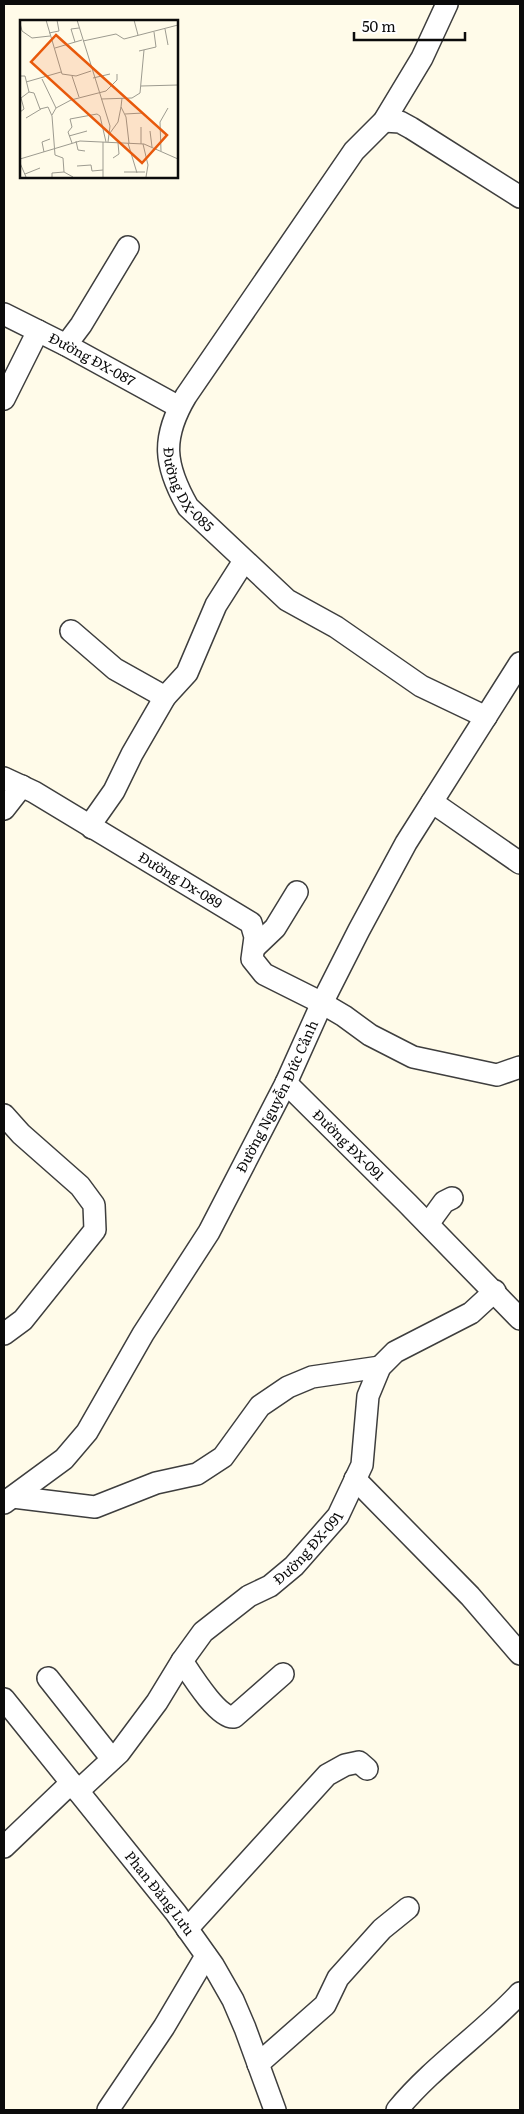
<svg xmlns="http://www.w3.org/2000/svg" width="524" height="2114" font-family="Literata,serif">
<style>
.lines{fill:none;stroke-linecap:round;stroke-linejoin:round}
.minor-casing{stroke:#3e3e3e;stroke-width:24}
.minor{stroke:#fff;stroke-width:21}
.labels{text-anchor:middle;stroke-width:5;stroke-linejoin:round;paint-order:stroke}
.street-label{font-size:14px;fill:#0b0b0b;stroke:#fff}
.inset-road{fill:none;stroke:#9d9b90;stroke-width:1}
.view{fill:#e8590c;fill-opacity:0.15;stroke:#e8590c;stroke-width:2.5}
.inset-edge{fill:none;stroke:#0b0b0b;stroke-width:2.5}
</style>
<rect width="100%" height="100%" fill="#fffbe9"/>
<g class="lines">
<defs>
<g id="minor">
<path id="s1" d="M447,4L422,58L384,121L354,151L186,396C161,438 164,465 188,507L287,600L336,627L421,686L486,717"/>
<path d="M384,121L400,122L411,128L520,197"/>
<path id="s2" d="M4,314L66,345L179,407"/>
<path d="M66,345L81,325L128,247"/>
<path d="M4,399L38,331"/>
<path d="M71,631L115,669L165,697"/>
<path id="s3" d="M4,778L34,792L251,923L255,937L252,959L264,974L322,1003L344,1016L370,1035L413,1057L497,1075L520,1067"/>
<path d="M432,802L520,863"/>
<path d="M4,809L22,786"/>
<path d="M92,828L95,818L114,791L132,754L165,697L187,673L216,605L244,561"/>
<path d="M254,948L275,928L297,892"/>
<path id="s4" d="M286,1083L408,1204L520,1319"/>
<path d="M4,1115L21,1134L80,1186L94,1205L95,1230L23,1320L4,1334"/>
<path d="M428,1224L444,1202L452,1198"/>
<path d="M355,1479L470,1596L520,1654"/>
<path d="M13,1497L95,1507L156,1483L197,1474L223,1457L260,1406L288,1387L312,1377L380,1367"/>
<path id="s5" d="M4,1503L64,1459L87,1432L143,1334L209,1232L286,1083L322,1003L359,930L406,843L520,663"/>
<path d="M182,1661C190,1673 219,1720 234,1717L283,1674"/>
<path d="M48,1678L112,1759"/>
<path id="s6" d="M4,1699L176,1913L213,1965L233,2000L245,2028L275,2110"/>
<path id="s7" d="M78,1791L119,1753L157,1702L182,1661L203,1632L249,1596L270,1586L294,1566L338,1516L362,1465L368,1396L380,1367L395,1352L471,1313L495,1291"/>
<path d="M4,1847L71,1783"/>
<path d="M187,1929L327,1775L345,1765L359,1762L367,1769"/>
<path d="M258,2064L325,2005L338,1978L382,1929L408,1908"/>
<path d="M108,2110L164,2027L206,1956"/>
<path d="M397,2110C433,2066 482,2034 520,1993"/>
</g>
</defs>
<use href="#minor" class="minor-casing"/>
<use href="#minor" class="minor"/>
</g>
<g class="labels">
<g class="street-label">
<text dy="5" stroke="none"><textPath href="#s2" startOffset="99">Đường ĐX-087</textPath></text>
<text dy="5" stroke="none"><textPath href="#s1" startOffset="575">Đường DX-085</textPath></text>
<text dy="5" stroke="none"><textPath href="#s3" startOffset="204">Đường Dx-089</textPath></text>
<text dy="5" stroke="none"><textPath href="#s5" startOffset="496">Đường Nguyễn Đức Cảnh</textPath></text>
<text dy="5" stroke="none"><textPath href="#s4" startOffset="88">Đường ĐX-091</textPath></text>
<text dy="5" stroke="none"><textPath href="#s7" startOffset="339">Đường ĐX-091</textPath></text>
<text dy="5" stroke="none"><textPath href="#s6" startOffset="249">Phan Đăng Lưu</textPath></text>
</g>
</g>
<g transform="translate(20 20)">
<rect width="158" height="158" fill="#fffbe9"/>
<path class="inset-road" d="M26,0L42,54L56,56L71,51M57,0L90,106L88,122M114,0L118,15M0,3L2,11L12,18L30,16M145,9L148,25M29,13L39,11L37,0M63,21L96,14L104,19L158,5M55,22L51,9L59,8M35,28L62,20M119,31L136,27L134,12M0,56H5L9,72L1,78L4,89L0,92M52,56L59,77M73,58L90,54M22,59L36,88M6,62L41,52M121,66L158,65M9,72L14,73L20,89L28,87L32,96L35,135L43,138L44,152L53,157M102,78L101,87L106,97L109,123M81,79L112,78L120,73L124,30M105,94L123,93M32,95L36,88L51,80L86,71L97,60V54M6,98L21,89M130,111L132,127M90,113L98,102L101,87M49,116L67,111M56,121L58,130L65,131M83,122V157M52,123L48,112L52,107L50,99L77,94L80,96L86,122M108,123L117,153M121,124V107M123,124L128,145L126,157M141,131L140,102L148,88M24,132L22,122L30,119M93,138L99,134L98,123M0,139L60,121L124,124L158,139M0,143L6,157M57,146L71,145L72,151L83,150M104,152H125M5,154L20,148M32,157V153L44,152"/>
<path class="view" d="M36,15L147,115L122,143L11,42Z"/>
<rect width="158" height="158" class="inset-edge"/>
</g>
<rect width="524" height="2114" fill="none" stroke="#0b0b0b" stroke-width="10"/>
<path d="M354 32v8h111v-8" fill="none" stroke="#0b0b0b" stroke-width="2.5"/>
<text x="362" y="32" font-size="15" fill="#0b0b0b" stroke="#ffffff" stroke-width="4" paint-order="stroke">50 m</text>
</svg>
